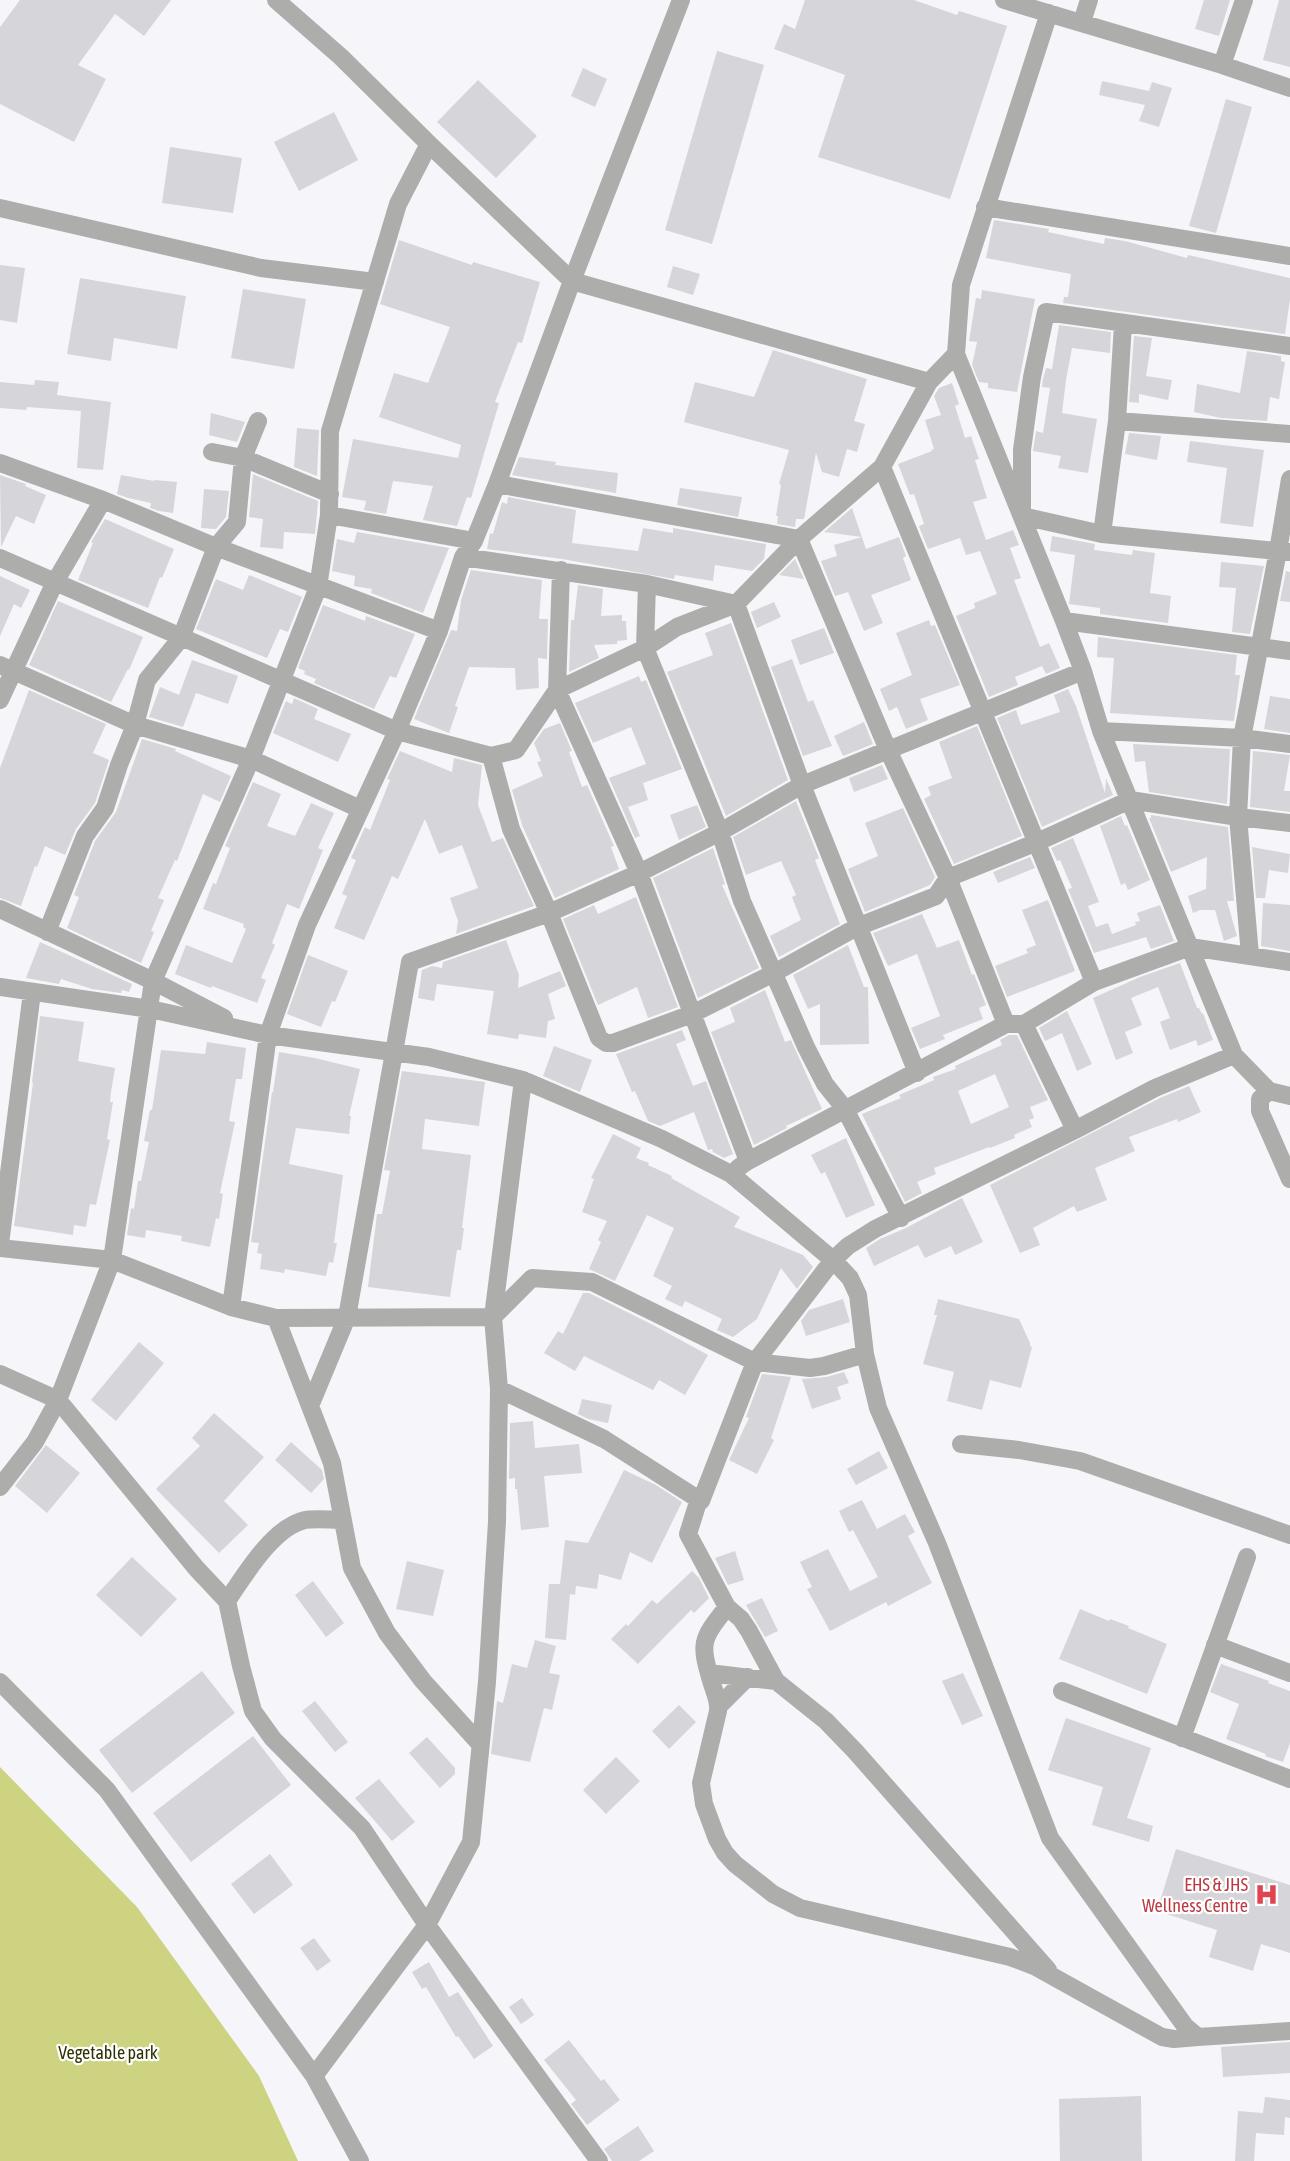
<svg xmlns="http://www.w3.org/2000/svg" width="1290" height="2161" font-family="'Asap Condensed',sans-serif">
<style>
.green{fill:#cdd381}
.building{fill:#d5d5da;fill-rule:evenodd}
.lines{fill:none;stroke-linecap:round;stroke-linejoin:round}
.minor{stroke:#adadab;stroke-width:18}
.labels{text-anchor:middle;stroke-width:4.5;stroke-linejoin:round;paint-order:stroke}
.health-label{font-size:18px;fill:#be3a42;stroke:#fff;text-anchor:end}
.park-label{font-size:18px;fill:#303203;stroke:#fff}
</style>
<rect width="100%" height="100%" fill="#f6f6fa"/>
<path class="green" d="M0,1767L137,1907L259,2076L298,2161H0Z"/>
<path class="building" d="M20,0H171L144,36L115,14L78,65L106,79L74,142L0,104V27Z
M805,0H914L957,15L959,11L1007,26L950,199L818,157L845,75L774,49L784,24L795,29Z
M1204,0H1230L1219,36L1195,29Z
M1279,0H1290V67L1263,60Z
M717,51L764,65L712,244L665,230Z
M583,68L607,79L595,107L571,96Z
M478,80L537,136L496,178L437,122Z
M1102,81L1149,91L1152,82L1172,88L1159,127L1139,121L1145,105L1099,95Z
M1226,99L1252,107L1216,233L1189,226Z
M334,112L358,160L299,191L274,142Z
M170,147L242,158L233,213L162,203Z
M994,220L1049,229L1048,232L1104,244L1105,238L1125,241L1187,258L1188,255L1290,278V299L1285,334L1063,303L1064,297H1068L1071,274L986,258Z
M399,240L472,265L473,262L540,282L522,343L518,342L495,402L499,403L471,498L467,497L457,526L423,520L433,486L393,481L386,514L364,510L366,501L342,497L353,439L458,458L461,445L379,417L394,373L428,383L450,327L380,304Z
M0,265L25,268L17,323L0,320Z
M673,266L700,274L693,295L667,287Z
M80,278L186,296L177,349L114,338L111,361L67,354Z
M243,289L306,299L294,369L231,358Z
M982,290L1035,299L1017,392L988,388V383L979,382L972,365L977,342L969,341L976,298L981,299Z
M1059,325L1111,332L1110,353L1072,348L1066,380L1062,413L1097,419L1088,473L1058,468L1061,456L1033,451L1036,431L1043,433L1050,388L1042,387L1043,379L1046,368L1052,369Z
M1134,336L1152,338L1146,376L1172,380L1168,400L1139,394V403L1129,402Z
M773,350L867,379L854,421L865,424L857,452L847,449L839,477L822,472L816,453L804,519H796L795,527L777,524L778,516H776L781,485L779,484L789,450L684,422L695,382L754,397Z
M1247,351L1281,356V361L1285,362L1279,399L1270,397L1267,421L1221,418L1194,412L1197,384L1240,393Z
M35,380L59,382L57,395L111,402L103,470L77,468L81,411L27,407L26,410L0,408V382L34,385Z
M952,383L959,404L955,406L965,438L971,436L979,459L975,460L987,498L973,502L986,540L1013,530L1019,545L1010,548L1021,578L1014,580L1040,647L1049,643L1060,668L1046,674L1042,666L1015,677L1018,685L989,697L956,616L975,608L974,603L997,594L980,551L966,555L960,538L928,549L920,529L919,526L924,524L914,494L910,495L898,464L932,451L931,450L934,449L925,420L941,415L934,396L939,388Z
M211,413L245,422L237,442L209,435Z
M297,428L319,430L317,476L294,467Z
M1129,433L1161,436L1157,460L1125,454Z
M1190,441L1264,450L1253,527L1220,523L1227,468L1187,462Z
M519,457L556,462L555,465L618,473L616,493L512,475Z
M253,474L318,501L315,534L284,532L283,549L260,547L263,519L249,517Z
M0,475L26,484L25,486L46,495L34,524L16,516L1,547Z
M121,475L154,481V480L177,482L173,513L159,511L150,508L151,503L128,498L117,494Z
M680,488L742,497L738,517L677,505Z
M204,489L229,491L226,517L216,529L201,528Z
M508,497L576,510L572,543L638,551L643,528L673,533V528L766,544L764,559L752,571L715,565L713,581L675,575L674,579L562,559L487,549L490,533L493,534L502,502L507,504Z
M852,508L866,549L899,537L906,556L903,558L911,580L871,595L883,623L864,631L848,592L835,596L821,561L837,556L834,545L862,537L824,532Z
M105,519L174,549L162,578L160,577L148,608L78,580L93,543L91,542Z
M357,532L449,548L423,613L371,593L372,589L354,586L355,576L332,571L337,539L354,543Z
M1052,536L1095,544L1094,550L1132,555L1133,550L1155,553L1150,593L1171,596L1168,623L1100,614V608L1069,604L1075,555L1050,551Z
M795,559L804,579L779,575Z
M1221,562L1264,566L1250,634L1232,632L1236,588L1219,587Z
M471,570L542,580L539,619H548L547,659L538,658L539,688L516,690L515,668L469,667L455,706L458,707L449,733L414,719L451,630L457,631L461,600Z
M1286,571L1290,572V602L1280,601Z
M249,575L302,597L288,632L280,629L267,658L196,629L216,579L243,590Z
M0,576L30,590L21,608L14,604L0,636Z
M578,585L603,589L601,616L622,615V621H626L627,640L617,641V644L594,645L599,658L569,672L571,620H574Z
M58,601L143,637L129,670L128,669L111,702L29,665Z
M774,602L781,617L757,628L751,612Z
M323,605L365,621L366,616L415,634L396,678L390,676L374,709L314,683L316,679L304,674L305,671L298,668Z
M929,620L931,626L935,625L960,685L920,699L928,720L906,729L897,707L889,711L880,689L912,675L896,633Z
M731,623L788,780L726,816L667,672L713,655L705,633Z
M824,628L834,653L800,665L791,640Z
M1098,637L1237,655L1235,675H1240L1234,721L1110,713L1114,658L1097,657Z
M792,659L808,702L813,700L832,746L803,756L771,667Z
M192,660L238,676L228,704L196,693L183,727L149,717L160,687L179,695Z
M639,676L641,682L646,680L682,769L643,783L648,800L628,807L640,836L635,838L609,778L646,764L631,727L593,743L575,703Z
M1068,689L1076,706L1105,793L1106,778L1113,795L1042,827L997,718L1016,710L1021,725L1060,712L1054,695Z
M29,690L106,724L93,753L109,760L95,803L76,829L65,855L45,846L37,867L35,866L21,906L0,898V768Z
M1270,696L1290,699V733L1264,729Z
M294,698L318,709L314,719L351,734L338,762L273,733L286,701L292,704Z
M864,722L873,744L843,756L834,736Z
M560,723L572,751L569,752L582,787L587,785L614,846L611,847L619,869L555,898L522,825L512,790L543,776L537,762L541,761L534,743L544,729Z
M977,726L1022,836L954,864L924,799L931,795L928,787L952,778L939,742Z
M142,739L176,749L175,751L231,776L220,802L203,794L177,861L175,860L158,898L164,900L151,931L154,932L141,963L67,928L79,897L74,895L95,841L116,812Z
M1133,744L1230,749L1227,804L1149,792L1145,761L1135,762Z
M400,751L452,772L454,758L482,765L478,805L492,842L503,838L534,906L456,934L458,921L450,898L478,888L462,845L439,854L425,819L398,879L392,876L364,940L334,928L347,896L342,894L356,860L351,858L365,827L370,830L390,780L387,779Z
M1253,751L1290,755L1284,791H1290V812L1250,807Z
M882,765L888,779L854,792L849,778Z
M253,782L281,794L267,826L295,836L311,803L334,813L318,848L323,850L299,909L287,904L272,943L275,945L261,978L266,980L257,1003L212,986L211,988L175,974L186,945L232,963L246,929L243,927L244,924L203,909L213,883L216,884L230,848L225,846Z
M796,801L819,858L815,860L840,924L779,957L770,936L801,920L792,897L796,895L781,861L746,875L733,837Z
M697,805L706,827L679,840L670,815Z
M903,808L935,877L930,885L865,912L848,869L878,856L865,823Z
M1151,815L1228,827L1234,901H1227L1237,936L1224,941L1215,910H1200L1193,913L1188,896L1206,889L1207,857L1171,872L1149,818H1151Z
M1121,816L1125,826L1127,825L1150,880L1128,890L1125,883L1121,885L1100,826Z
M1073,838L1099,902L1088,906L1096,927L1108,923L1112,934L1136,925L1135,922L1140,921L1137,913L1160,905L1174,941L1151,949L1146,937L1094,953L1068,889L1072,888L1060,860L1057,861L1051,848Z
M1252,847L1290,854L1288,873L1269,870L1265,898H1256Z
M713,848L725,884L722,885L759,968L698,998L653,878Z
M1030,857L1035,868L998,883L993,872Z
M636,897L678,1007L648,1018L637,987L598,1005L563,919L594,905L598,914Z
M1048,900L1075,971L1007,997L995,966L1028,953L1026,949L1036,945L1022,910Z
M1263,903L1290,905V951L1261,946Z
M922,914L937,948L959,940L972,975L974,974L986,1005L979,1008L983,1019L943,1035L945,1039L920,1049L911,1028L940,1016L917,954L888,966L873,933Z
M506,940L519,975L518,988L560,971L566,986L548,994L555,1019L548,1021L546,1038L519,1034L518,1039L487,1034L494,991L437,984L434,1001L418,998L422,970L432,966L442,968L443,962Z
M40,942L132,984L129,992L122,990L121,993L92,989L61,979L59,984L26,978Z
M848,945L864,987H868L869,1044L820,1045V1004L808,1009L793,975Z
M308,955L348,971L335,1002L332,1001L321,1027L287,1014Z
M1180,963L1197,1008H1199L1202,1014L1203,1013L1213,1040L1198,1046L1196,1040L1170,1050L1160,1022L1170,1018L1158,987L1131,998L1142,1025L1125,1032L1133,1053L1116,1060L1093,998L1140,977Z
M765,990L785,1042L791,1040L822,1109L786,1126L787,1128L754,1145L711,1032L735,1022L730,1008Z
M1067,1011L1092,1064L1077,1071L1062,1033L1045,1041L1039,1028Z
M40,1016L84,1022L78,1061L115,1068L111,1092L110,1102H113L107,1139L110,1140L96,1205L90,1204L86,1227L74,1225L73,1235L14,1226L33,1083L32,1082Z
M682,1030L686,1040L676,1044L693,1086L706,1081L733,1154L724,1158L713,1152L712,1149L708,1150L694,1112L660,1126L648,1121L635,1091L632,1092L616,1054Z
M1009,1035H1017L1048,1100L1030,1107L1034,1118L1029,1120L1032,1127L1014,1135L1015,1138L990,1148L989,1147L934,1168L936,1174L917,1182L922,1193L905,1202L862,1114L901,1098L899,1095L934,1080L933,1077L956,1069L955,1066L1002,1045L1000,1040ZM995,1074L1009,1107L971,1124L958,1091Z
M207,1042L246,1048L242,1079H236L229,1121L235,1122L220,1193L223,1194L219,1219L216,1218L210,1247L181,1241L182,1236L146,1230L145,1238L127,1235L131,1208L134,1209L138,1181H141L149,1142L144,1141L150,1110H152L161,1050L205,1054Z
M554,1046L592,1060L580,1092L543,1076Z
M279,1052L315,1058L360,1069L349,1116H351L349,1134L296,1128L289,1164L343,1175L334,1243H337L333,1263L329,1262L326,1276L285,1269L284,1273L260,1269L262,1254L257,1253L259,1243L251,1242L272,1092H273Z
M402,1071L485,1082L479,1126L425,1119L422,1149L471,1155L462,1228H464L461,1250H457L450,1297L368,1287L377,1214H382L390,1171L384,1170Z
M1189,1086L1201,1112L1178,1122L1177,1119L1129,1137L1135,1151L1095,1168L1107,1200L1077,1212L1074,1206L1033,1228L1040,1245L1020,1253L990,1185L1160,1098Z
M613,1134L641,1148L636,1158L649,1163L648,1165L672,1176L671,1178L740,1217L734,1227L803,1255L813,1267L797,1289L781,1268L757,1319L733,1337L717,1330L722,1319L685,1301L682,1307L665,1299L672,1286L653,1276L674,1228L647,1215L615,1281L589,1269L601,1242L598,1240L607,1221L582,1212L594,1179L591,1178Z
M846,1138L875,1205L846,1218L825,1172L821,1174L811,1155Z
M962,1198L983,1242L955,1255L951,1246L925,1258L918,1245L874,1266L866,1248L880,1239L906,1228Z
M583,1293H589L653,1325L708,1355L685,1395L659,1380L653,1390L584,1356L575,1371L544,1353L558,1331L563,1334Z
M843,1299L850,1322L806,1336L801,1321L809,1310Z
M938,1299L1019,1319L1030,1343V1346L1032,1347L1021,1388L990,1380L982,1410L947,1401L954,1372L923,1364L937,1315H934Z
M139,1342L164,1363L116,1421L91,1400Z
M844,1372L849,1383L837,1387L841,1399L812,1409L802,1379L826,1377Z
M762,1374L791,1377L771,1438L774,1440L757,1474L729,1460L749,1418L746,1417Z
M582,1399L612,1405L608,1423L588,1419L578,1414Z
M214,1413L264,1457L224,1501L248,1525L219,1553L156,1489L200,1446L192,1438Z
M533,1421L535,1448L579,1444L582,1473L544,1476L549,1527L521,1530L517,1489H515V1478L509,1479L510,1423Z
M291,1442L322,1470L324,1479L311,1493L275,1460Z
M46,1445L80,1473L47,1513L15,1486Z
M879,1451L888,1468L856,1485L847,1469Z
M624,1470L656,1485L682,1502L652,1563L630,1552L621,1580L599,1574L597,1589L576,1586L575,1595L570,1594L566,1640L545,1638L549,1584H560L565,1540L588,1543Z
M862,1500L877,1529L905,1514L915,1532L908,1536L932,1583L888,1606L886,1602L830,1631L807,1589L812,1587L800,1562L828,1549L850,1591L878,1577L853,1530L849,1532L839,1511Z
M735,1551L744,1580L728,1585L715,1558Z
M132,1557L177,1599L141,1637L96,1595Z
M407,1561L444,1570L433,1616L396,1609Z
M692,1571L699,1578L709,1598L694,1613L691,1610L638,1664L611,1639L626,1624L628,1626L652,1600L657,1604Z
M313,1581L344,1623L326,1637L295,1595Z
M762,1598L778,1631L765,1637L746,1605Z
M1080,1609L1109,1621L1110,1619L1129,1626L1128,1628L1167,1644L1147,1694L1059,1659Z
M535,1640L556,1646L549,1673L560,1675L552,1710L544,1708L530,1762L491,1754L497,1701L503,1703L512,1664L527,1668Z
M1221,1664L1269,1681L1268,1683L1290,1691V1743L1283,1762L1265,1756L1266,1754L1226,1739L1239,1704L1210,1692Z
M202,1671L235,1713L132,1793L99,1750Z
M963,1673L983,1716L962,1725L942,1681Z
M315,1701L348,1742L335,1752L302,1711Z
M679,1705L696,1722L669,1749L652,1731Z
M1066,1718L1151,1748L1127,1818L1153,1826L1149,1842L1092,1825L1103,1787L1048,1770Z
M253,1736L291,1785L191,1862L153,1813Z
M427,1737L455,1768V1774L440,1788L409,1753Z
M616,1757L640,1781L606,1814L583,1790Z
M379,1779L415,1822L392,1841L355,1798Z
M1176,1849L1290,1885V1953L1261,1944L1253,1971L1209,1957L1217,1930L1157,1911Z
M270,1854L293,1885L254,1914L231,1884Z
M314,1938L331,1961L317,1971L300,1948Z
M429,1962L449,1997L458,1992L493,2046L474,2059L458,2036L456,2037L426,1987L422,1989L412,1972Z
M522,1998L534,2015L521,2024L509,2007Z
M569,2040L601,2081L604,2079L620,2100L587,2125L571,2104L576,2100L544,2060Z
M1290,2042V2073L1223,2077L1221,2047Z
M1141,2096L1142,2161H1060L1059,2099Z
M1265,2097L1290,2100V2118L1285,2117L1284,2135L1256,2133L1254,2161H1235L1238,2111L1263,2113Z
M638,2126L654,2151L639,2161H612L604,2149Z"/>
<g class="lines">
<path class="minor" d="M276,0L341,57L429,144L572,281L929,382
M1004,0L1222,65L1290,88
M1082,22L1089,0
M1222,65L1244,0
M985,207L1290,256
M0,208L261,268L375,282
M1123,324L1117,421L1290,434
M1290,346L1046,312L1032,377L1022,450V516L1102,534L1278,551L1290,479
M212,452L243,458L330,494
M0,463L103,500L216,547L439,631
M882,467L1094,982
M497,484L799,539L888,750L948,878L1006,1024
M329,515L474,541
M1102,534L1117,421
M463,557L647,584L736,604L802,785L917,1073
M0,558L397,731L491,756L511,829L549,913L599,1038L606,1043H613L692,1014L774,973L857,927L936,896L948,878L1035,843L1130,800L1238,817L1242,738L1278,551L1290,552
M561,570L557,690L639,873L748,1161
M647,584L645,648L720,832L742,901L806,1047L825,1084L845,1109L901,1218
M1064,621L1290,651
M0,665L135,725L251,759L360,809
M0,700L55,582L103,500
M1101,731L1242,738L1290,744
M491,756L516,750L557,690L645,648L677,627L736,604L799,539L882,467L929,382L956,354
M0,909L153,981L224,1018
M47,932L85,836L105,808L119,765L135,725L147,680L181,638L216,547L237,522L243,458L258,421
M1250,955L1238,817L1290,823
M0,987L150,1009L268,1035L429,1057L523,1080L662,1139L731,1174L833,1260L850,1278L858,1295L865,1354L878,1408L937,1543L1050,1838L1185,2026L1198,2037L1290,2031
M1024,1024L1075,1130
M1234,1055L1269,1091L1290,1096
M1269,1091L1260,1099V1111L1290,1179
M738,1168L748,1161L1006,1024H1024L1094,982L1190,947L1290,962
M0,1244L32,992
M0,1248L112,1260L231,1307L276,1318L493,1317L523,1080
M231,1307L268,1035L307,925L397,731L439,631L463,557L474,541L497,484L572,281L681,0
M276,1318L310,1406
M0,1374L58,1400L196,1568L227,1601L241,1666L253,1711L273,1739L362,1828L427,1925L599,2161
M499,1389L604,1439L701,1501L755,1362L810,1368L824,1366L865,1354
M961,1444L1019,1450L1080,1461L1290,1535
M0,1487L35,1442L58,1400L112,1260L153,981L251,759L318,587L329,515L330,431L398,204L429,144
M699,1499L688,1534L727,1607C700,1641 700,1643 712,1684C715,1693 719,1701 718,1711L701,1783L704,1804L717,1839L725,1853L735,1864L773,1894L800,1908L1010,1957L1034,1966L1162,2037L1174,2039L1198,2037
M227,1601C244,1576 273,1527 305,1520C316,1518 331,1520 343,1520
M727,1607L741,1619L749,1631L776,1681L826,1721L855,1751L1048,1970
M1215,1645L1290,1673
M709,1673L776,1681
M0,1682L107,1790L314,2076L360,2161
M1062,1691L1290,1779
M719,1706L748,1677
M1182,1738L1247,1557
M480,1744L423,1681L387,1633L352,1568L332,1463L310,1406L347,1317L410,962L549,913L639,873L720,832L802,785L1083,671
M314,2076L427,1925L471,1842L487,1682L497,1522L499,1389L493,1317L532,1278L592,1282L755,1362L833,1260L848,1246L875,1229L1075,1130L1155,1088L1234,1055L1101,731L1083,671L1064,621L956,354L961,285L1049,13"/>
</g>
<defs>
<symbol id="hospital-bare" viewBox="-9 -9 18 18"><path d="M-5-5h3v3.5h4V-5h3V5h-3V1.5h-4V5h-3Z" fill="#e0444e" stroke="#fff" stroke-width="2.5" paint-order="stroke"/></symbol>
</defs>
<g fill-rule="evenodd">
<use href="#hospital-bare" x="1250" y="1878" width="33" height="33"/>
</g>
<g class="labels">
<g class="health-label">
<text x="1248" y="1891">EHS &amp; JHS<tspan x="1248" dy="21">Wellness Centre</tspan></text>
</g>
<g class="park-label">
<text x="108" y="2059">Vegetable park</text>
</g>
</g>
</svg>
